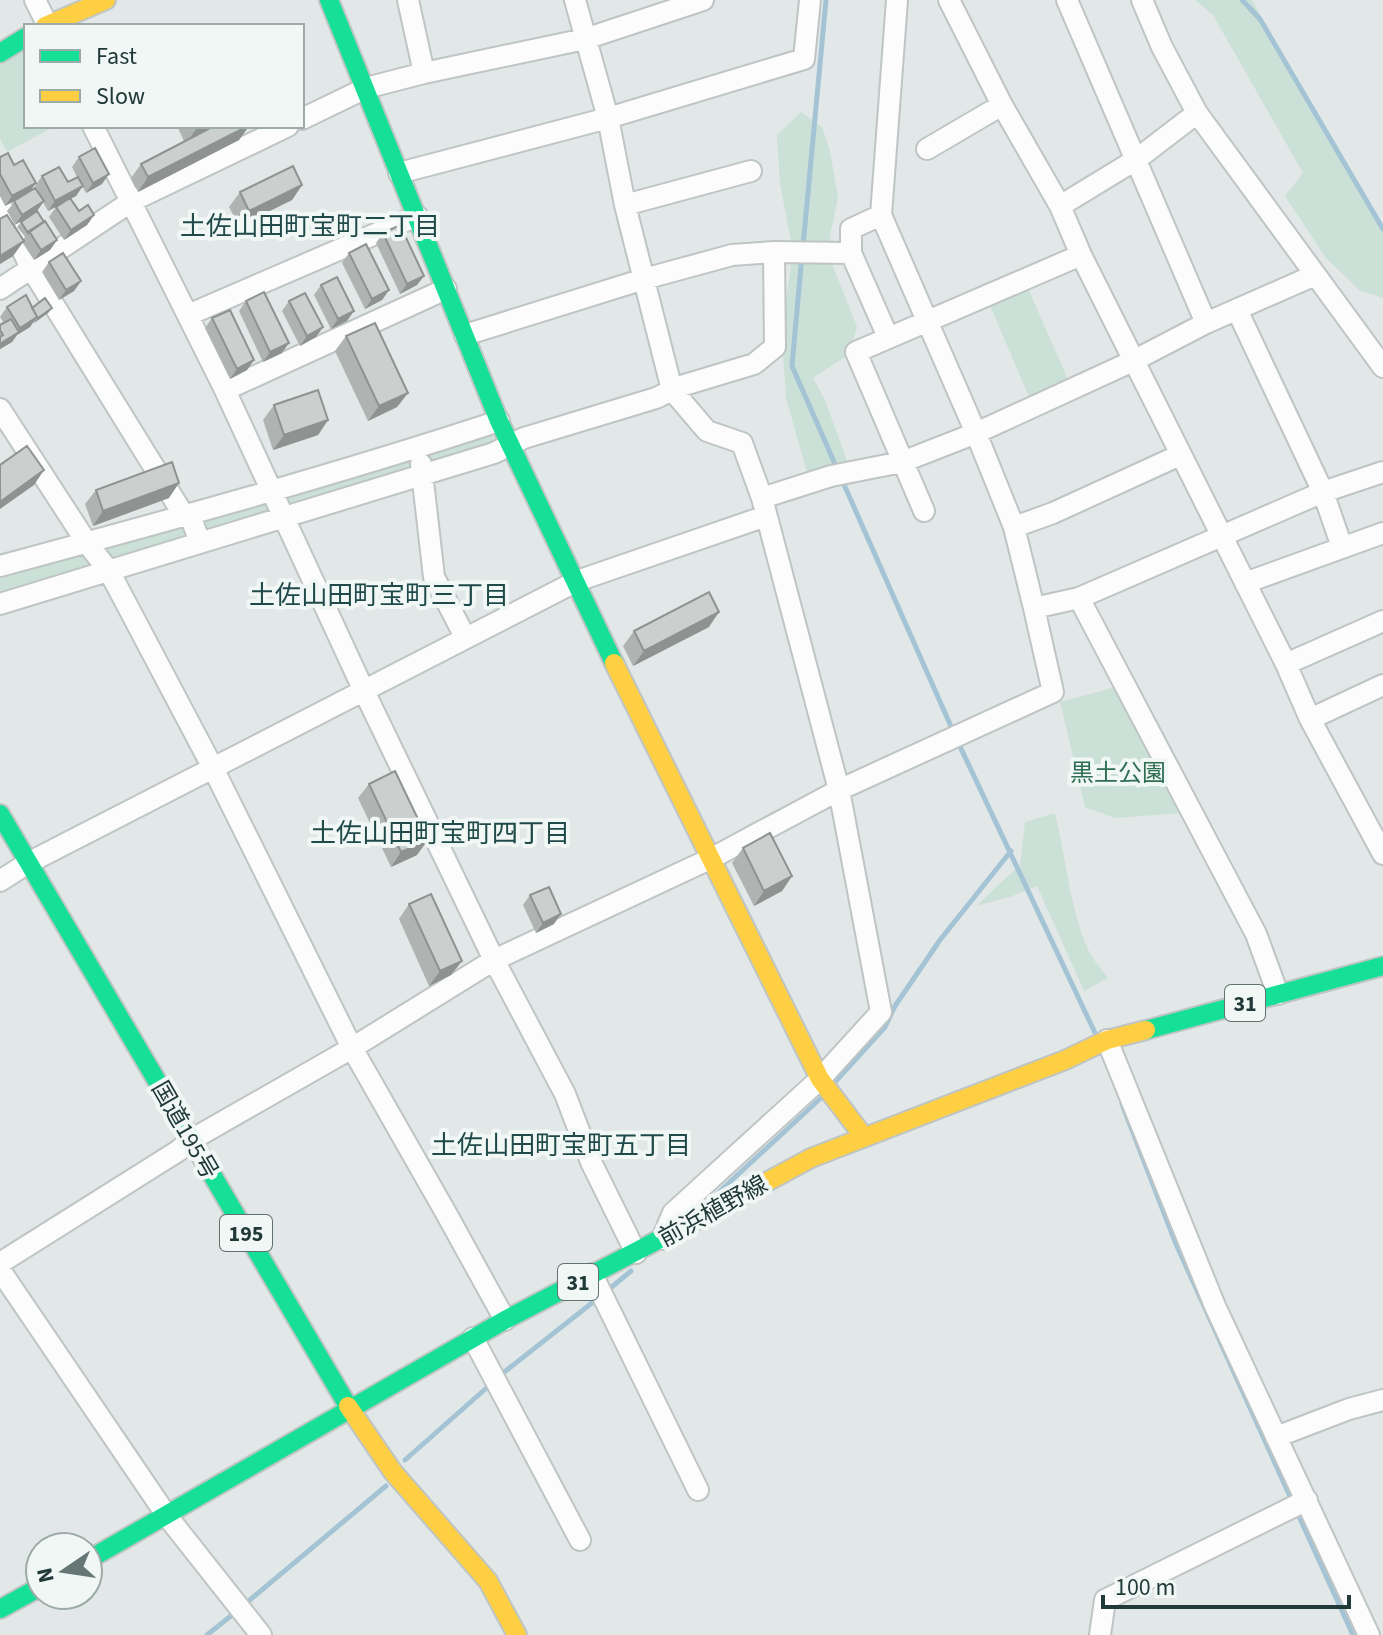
<svg xmlns="http://www.w3.org/2000/svg" width="1383" height="1635" font-family="'Source Sans 3','Noto Sans JP',sans-serif">
<style>
.green{fill:#cbe0d6}
.lines{fill:none;stroke-linecap:round;stroke-linejoin:round}
.stream{stroke:#a4c4d5;stroke-width:5}
.street-casing{stroke:#bfc4c4;stroke-width:24}
.fast-casing{stroke:#bec5c4;stroke-width:22}
.slow-casing{stroke:#bec5c4;stroke-width:22}
.street{stroke:#fbfcfb;stroke-width:20}
.fast{stroke:#16e098;stroke-width:18}
.slow{stroke:#ffcf43;stroke-width:18}
.wall{fill:#afb3b2}
.shaded-wall{fill:#8e9291}
.building{fill:#cbd0cf;stroke:#8e9291;stroke-width:2}
.labels{text-anchor:middle;stroke-width:8;stroke-linejoin:round;paint-order:stroke}
.shield{fill:#f0f7f5;stroke:#5f7271;stroke-width:2}
.shield-label{font-size:22px;font-weight:bold;fill:#213938}
.park-label{font-size:24px;fill:#2e6e54;stroke:#f0f7f5}
.street-label{font-size:24px;fill:#213938;stroke:#f0f7f5}
.neighbourhood-label{font-size:26px;fill:#1f4a49;stroke:#f0f7f5}
</style>
<rect width="100%" height="100%" fill="#e2e8e7"/>
<path class="green" d="M1195,0H1252L1312,111L1383,229V298L1359,290L1326,258L1285,196L1303,173L1213,15Z
M26,47V126H55L7,152L0,139V62Z
M801,112L822,127L830,151L838,198L831,231L829,256L857,327L848,355L813,378L825,400L847,461L807,472L786,398L783,353L785,306L793,253L780,183L777,135Z
M1027,286L1069,382L1030,399L989,303Z
M492,432L495,446L0,594V578Z
M1119,686L1182,813L1115,818L1085,807L1060,702Z
M1055,813C1066,857 1069,904 1087,947C1091,958 1101,968 1108,978L1084,991L1037,886L1010,897L976,906L1020,865L1025,822Z"/>
<g class="lines">
<path class="stream" d="M1242,0L1260,19L1383,229
M803,246L826,0
M802,255L792,366L838,471
M842,480L953,731
M957,740L1096,1035
M835,1082L885,1027L895,1006L940,940L1011,851
M1122,1104L1176,1244L1293,1503
M719,1192L823,1096
M608,1290L631,1271
M498,1377L597,1299
M405,1460L491,1384
M1297,1512L1353,1635
M245,1604L386,1486
M207,1635L237,1611"/>
<defs>
<path id="street" d="M35,0L48,26
M408,0L424,73
M575,0L608,118L625,205L672,390L707,431L742,443L762,498L839,790L881,1012L820,1079L673,1213L662,1239
M897,0L881,215L976,433L1014,527L1034,608L1079,598L1323,492L1383,472
M949,0L1002,105L1060,206L1081,255L1286,664L1310,719L1383,854
M1067,0L1206,323
M1142,0L1162,47L1197,113
M302,119L366,88L424,73L585,39L703,0
M93,126L225,390L364,691L494,960L565,1094L591,1162L636,1253
M927,149L1002,105
M399,173L608,118L804,59L810,0
M0,204L31,268L183,514L192,521L200,542
M625,205L751,171
M1060,206L1137,159L1197,113L1383,367
M881,215L851,229V253L888,337
M0,289L132,201L288,126
M1237,310L1323,492L1342,547
M188,315L417,216
M465,335L644,279L732,255L774,252L851,253
M225,390L446,289
M0,409L87,543L109,571L213,768L352,1048L446,1213L505,1320
M421,464L434,577L465,637
M762,498L831,476L902,462L976,433L1133,361L1206,323L1315,275
M924,511L856,352L1081,255
M1014,527L1053,513L1180,455
M0,566C167,521 335,475 499,421
M1245,583L1383,533
M1079,598L1256,934L1278,994
M0,604L494,453L524,438L656,398L681,386L754,364L775,347L774,252
M1286,664L1383,621
M1310,719L1383,685
M0,881L28,863L577,581L766,516
M1107,1040L1215,1306L1369,1635
M0,1263L178,1151L191,1140L352,1048L494,960L712,858L839,790L1053,692L1034,608
M0,1270L167,1516L261,1635
M592,1274L698,1490
M473,1338L580,1540
M1276,1437L1349,1409L1383,1400
M1100,1635L1105,1600L1307,1500"/>
<path id="fast" d="M329,0L499,421L614,663
M0,53L26,37
M0,814L348,1406
M1146,1030L1383,966
M88,1560L505,1320L700,1218
M0,1609L40,1587"/>
<path id="slow" d="M45,26L106,0
M614,663L820,1079L864,1137
M700,1218L811,1158L1065,1060L1107,1040L1146,1030
M348,1406L393,1472L488,1581L517,1635"/>
</defs>
<use href="#street" class="street-casing"/>
<use href="#fast" class="fast-casing"/>
<use href="#slow" class="slow-casing"/>
<use href="#street" class="street"/>
<use href="#fast" class="fast"/>
<use href="#slow" class="slow"/>
</g>
<path class="wall" d="M177,126H249L239,140L138,192L131,178L141,164L184,141Z
M0,157L30,191L39,194L35,186L42,176L68,182L77,177L72,167L79,157L102,184L86,193L82,186L76,196L71,198L79,211L94,215L87,225L64,240L49,217L56,207L66,201L48,211L43,202L37,211L57,240L50,250L34,260L22,242L13,256L0,264V219L23,240L25,237L17,227L21,222L30,215L15,225L7,211L16,200L5,206L0,196Z
M302,185L292,200L239,226L229,207L240,192Z
M383,233L424,276L417,285L400,294L376,243Z
M349,253L389,290L382,300L365,309L342,263Z
M49,262L81,281L74,291L59,300L42,272Z
M321,285L347,321L331,329L314,295Z
M246,301L282,353L263,362L239,311Z
M289,301L323,327L316,337L300,346L282,311Z
M7,307L32,308H52L48,313L34,323L33,321L30,327L17,335L12,342L0,349V325L4,323L0,317Z
M212,318L254,360L247,370L230,379L205,328Z
M346,336L408,393L397,407L368,421L335,351Z
M274,405L328,420L318,435L273,450L263,420Z
M96,490L169,498L93,526L85,504Z
M709,627L633,666L623,646L634,631Z
M369,784L417,855L391,867L358,798Z
M743,848L792,876L782,891L754,906L732,863Z
M530,895L554,924L536,933L523,905Z
M409,904L462,961L451,975L429,986L399,919Z"/>
<path class="shaded-wall" d="M203,126H223L186,144L196,129Z
M248,126H249L239,140L138,192L148,177Z
M109,174L102,184L86,193L93,183Z
M36,183L29,193L5,206L12,196Z
M302,185L292,200L239,226L249,211Z
M83,186L76,196L48,211L55,201Z
M44,201L37,211L15,225L22,215Z
M94,215L87,225L64,240L71,230Z
M57,240L50,250L34,260L41,250Z
M24,241L13,256L0,264V256Z
M424,276L417,285L400,294L407,284Z
M81,281L74,291L59,300L66,290Z
M389,290L382,300L365,309L372,299Z
M52,308L48,313L34,323L38,318Z
M354,311L347,321L331,329L338,319Z
M37,317L30,327L17,335L12,342L0,349V344L15,335L20,328Z
M323,327L316,337L300,346L307,336Z
M289,343L282,353L263,362L270,352Z
M254,360L247,370L230,379L237,369Z
M408,393L397,407L368,421L379,406Z
M328,420L318,435L273,450L284,435Z
M44,470L34,485L0,509V502Z
M179,483L169,498L93,526L103,511Z
M719,612L709,627L633,666L644,651Z
M428,840L417,855L391,867L401,852Z
M792,876L782,891L754,906L764,891Z
M561,914L554,924L536,933L543,923Z
M462,961L451,975L429,986L440,971Z"/>
<path class="building" d="M214,126H248L148,177L141,164Z
M95,148L109,174L93,183L79,157Z
M8,153L14,165L23,160L36,183L12,196L0,174V157Z
M293,166L302,185L249,211L240,192Z
M59,167L68,182L78,177L83,186L55,201L42,176Z
M35,188L44,201L22,215L14,201Z
M70,198L79,211L88,205L94,215L71,230L56,207Z
M37,211L44,222L28,233L21,222Z
M7,215L24,241L0,256V219Z
M45,221L57,240L41,250L29,231Z
M400,225L424,276L407,284L383,233Z
M366,244L389,290L372,299L349,253Z
M63,253L81,281L66,290L49,262Z
M337,277L354,311L338,319L321,285Z
M264,292L289,343L270,352L246,301Z
M305,293L323,327L307,336L289,301Z
M26,295L37,317L20,328L7,307Z
M45,298L52,308L38,318L32,308Z
M230,310L254,360L237,369L212,318Z
M11,319L19,332L0,344V337L3,335L0,330V325Z
M375,323L408,393L379,406L346,336Z
M318,390L328,420L284,435L274,405Z
M27,446L44,470L0,502V465Z
M172,462L179,483L103,511L96,490Z
M709,592L719,612L644,651L634,631Z
M395,771L428,840L401,852L369,784Z
M770,833L792,876L764,891L743,848Z
M549,887L561,914L543,923L530,895Z
M431,894L462,961L440,971L409,904Z"/>
<g class="labels">
<g class="shield">
<rect x="1225" y="985" width="40" height="36" rx="6"/>
<rect x="220" y="1215" width="52" height="36" rx="6"/>
<rect x="558" y="1264" width="40" height="36" rx="6"/>
</g>
<g class="shield-label">
<text x="1245" y="1011">31</text>
<text x="246" y="1241">195</text>
<text x="578" y="1290">31</text>
</g>
<g class="park-label">
<text x="1118" y="781">黒土公園</text>
</g>
<g class="street-label">
<text transform="translate(185 1130) rotate(60)" y="8">国道195号</text>
<text transform="translate(713 1211) rotate(-29)" y="8">前浜植野線</text>
</g>
<g class="neighbourhood-label">
<text x="310" y="235">土佐山田町宝町二丁目</text>
<text x="379" y="604">土佐山田町宝町三丁目</text>
<text x="440" y="842">土佐山田町宝町四丁目</text>
<text x="561" y="1154">土佐山田町宝町五丁目</text>
</g>
</g>
<rect x="24" y="24" width="280" height="104" fill="#f0f7f5" stroke="#9daba9" stroke-width="2"/>
<rect x="40" y="50" width="40" height="12" fill="#16e098" stroke="#9daba9" stroke-width="2"/>
<text x="96" y="64" font-size="24" fill="#213938">Fast</text>
<rect x="40" y="90" width="40" height="12" fill="#ffcf43" stroke="#9daba9" stroke-width="2"/>
<text x="96" y="104" font-size="24" fill="#213938">Slow</text>
<g transform="translate(64 1571) rotate(257)"><circle r="38" fill="#f0f7f5" stroke="#9daba9" stroke-width="2"/>
<path d="M0-6L14 30L0 20L-14 30Z" fill="#657675"/>
<text y="-12" font-size="22" font-weight="bold" text-anchor="middle" fill="#213938">N</text>
</g>
<path d="M1103 1595v12h246v-12" fill="none" stroke="#213938" stroke-width="4"/>
<text x="1115" y="1595" font-size="24" fill="#213938" stroke="#f0f7f5" stroke-width="6" paint-order="stroke">100 m</text>
</svg>
